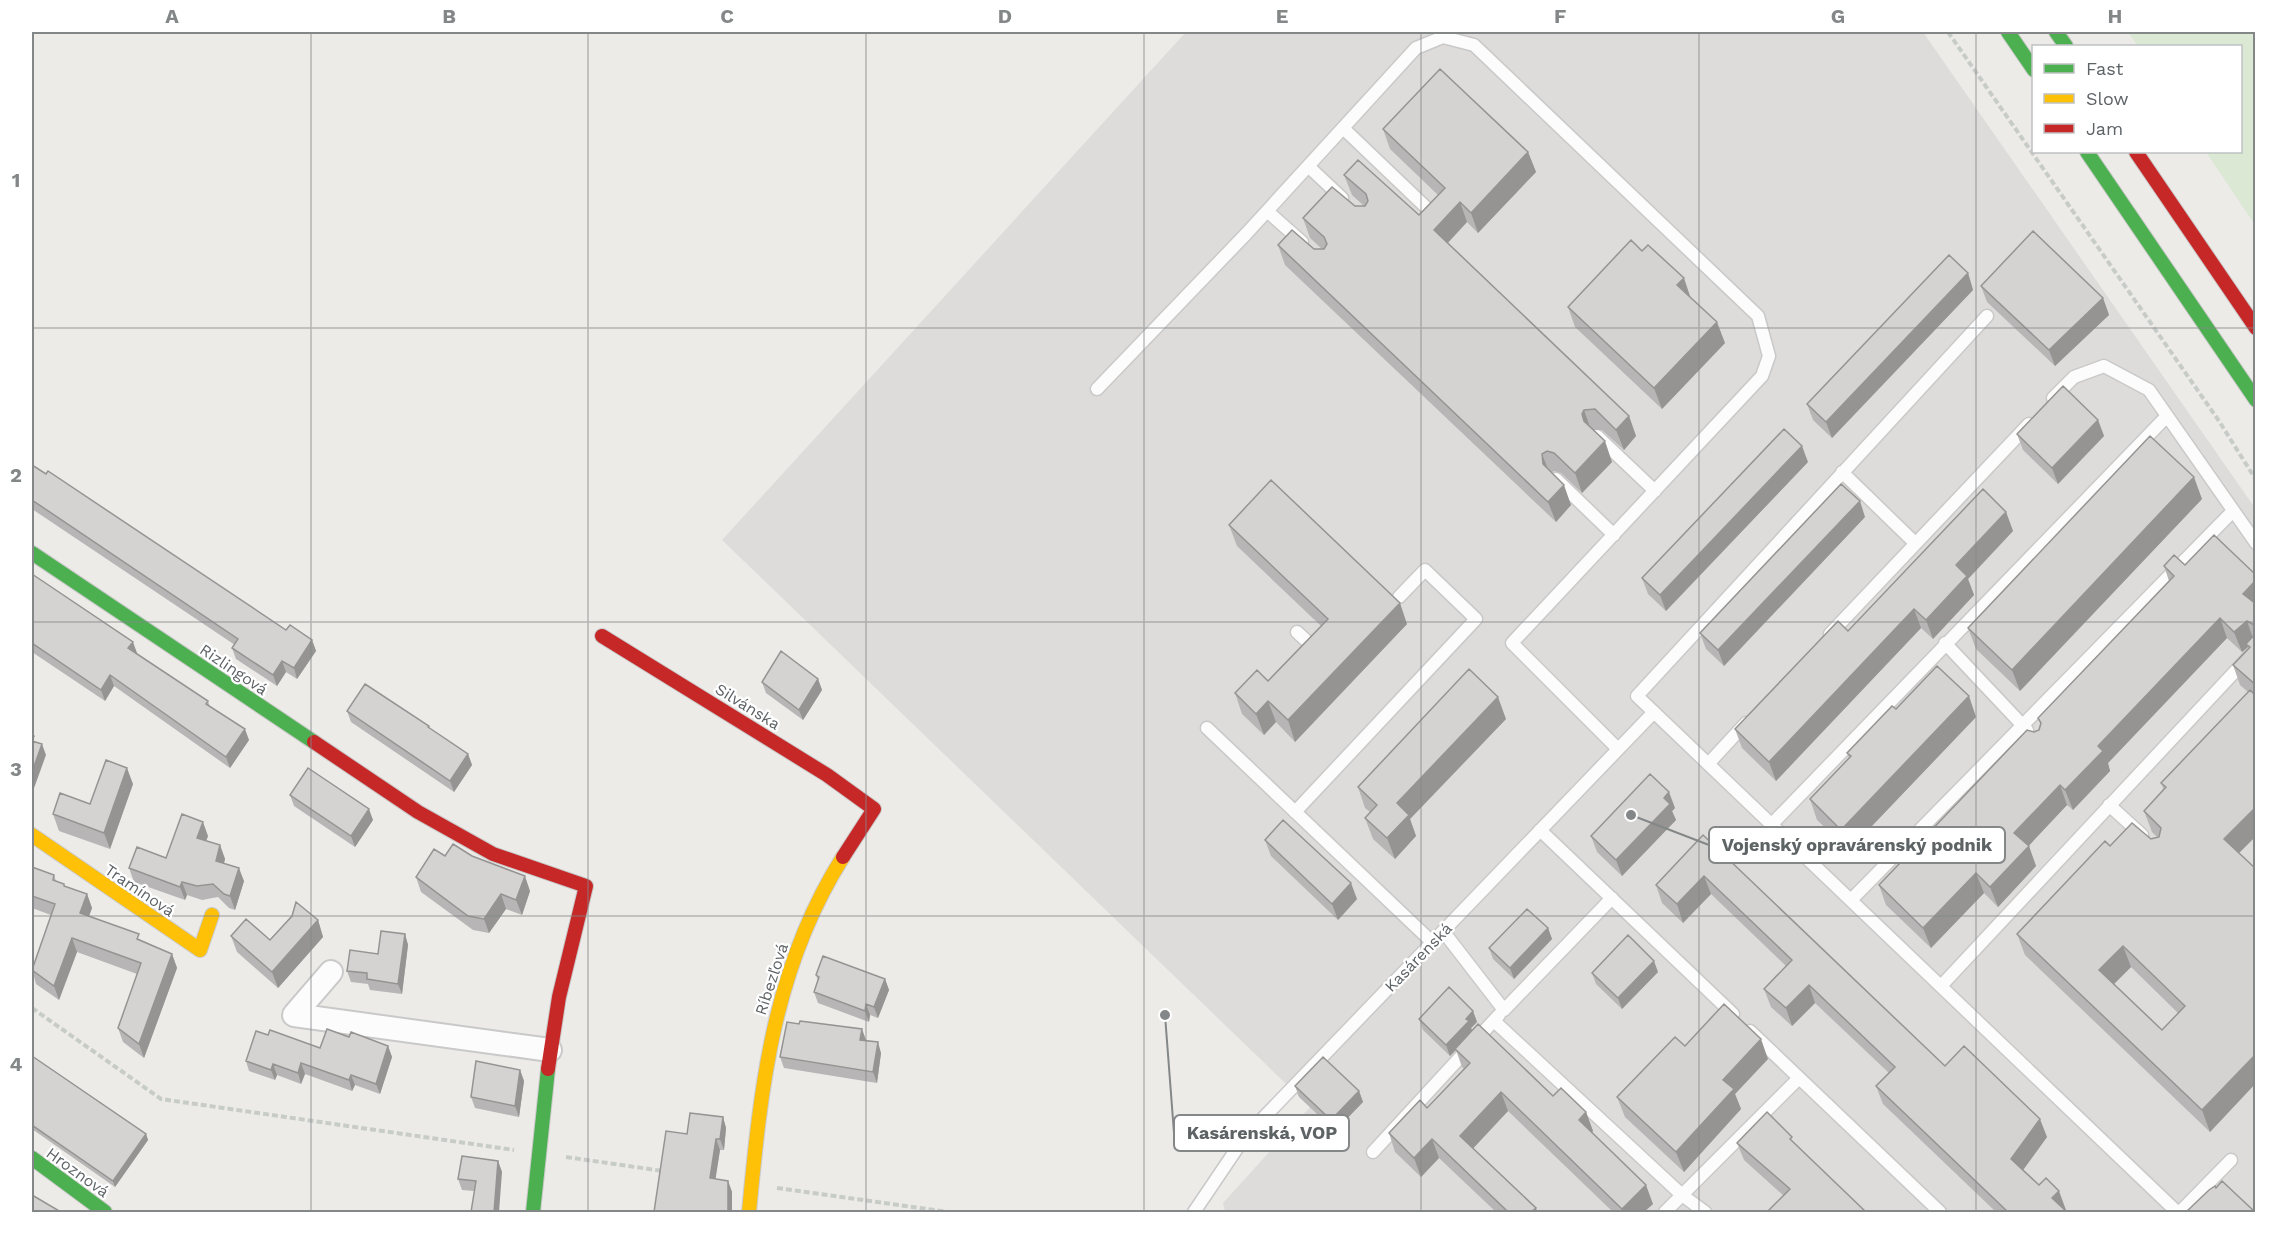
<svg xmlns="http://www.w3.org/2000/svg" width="2287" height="1244" font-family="'Work Sans',sans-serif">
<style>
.industrial{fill:#dedcda}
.green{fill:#dae8d4}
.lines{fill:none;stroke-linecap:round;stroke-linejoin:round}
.lane-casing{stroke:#c9c9c9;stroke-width:15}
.street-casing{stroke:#c9c9c9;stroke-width:26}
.fast-casing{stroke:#c9c9c9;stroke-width:16}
.slow-casing{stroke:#c9c9c9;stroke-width:16}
.jam-casing{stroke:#c9c9c9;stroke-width:16}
.path{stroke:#c8ccc9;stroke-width:4;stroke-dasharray:6 3;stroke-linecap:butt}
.lane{stroke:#fcfcfc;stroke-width:12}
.street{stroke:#fcfcfc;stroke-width:22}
.fast{stroke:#4caf50;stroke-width:14}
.slow{stroke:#ffc107;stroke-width:14}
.jam{stroke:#c62828;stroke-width:14}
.wall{fill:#b7b5b5;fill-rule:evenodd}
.shaded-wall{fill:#959493}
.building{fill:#d5d3d2;stroke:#959493;stroke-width:1.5;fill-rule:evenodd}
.grid{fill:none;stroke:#848788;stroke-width:1.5;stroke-opacity:0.55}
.labels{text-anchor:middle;stroke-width:4.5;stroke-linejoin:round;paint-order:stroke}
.street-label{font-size:16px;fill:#5e6366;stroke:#fff}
.leader{fill:none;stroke:#848788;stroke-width:2}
.callout-dot{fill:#848788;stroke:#fff;stroke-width:2}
.callout{fill:#fff;stroke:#848788;stroke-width:2}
.callout-label{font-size:18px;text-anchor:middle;font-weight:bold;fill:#5e6366}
.neatline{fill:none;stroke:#848788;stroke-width:2}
.grid-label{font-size:20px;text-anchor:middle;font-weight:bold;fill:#848788}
</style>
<rect width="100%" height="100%" fill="#edebe8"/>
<path class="industrial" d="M1186,32H1923L2255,508V1212H1225L1223,1203L1310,1107L722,540Z"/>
<path class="green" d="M2128,32H2255V225L2206,152H2240V46H2138Z"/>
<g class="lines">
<defs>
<path id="lane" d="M1343,128L1433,214
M1308,166L1342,198
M1267,211L1302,242
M1987,316L1637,696L2177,1212
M1097,389L1246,234L1416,48L1443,37L1474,45L1758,316L1769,356L1762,376L1512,643L1618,749
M2053,398L2074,377L2104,366L2149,390L2256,543
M1597,436L1655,491
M1842,472L1915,543
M1556,479L1614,535
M1297,632L1312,646
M1830,634L2029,424
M1945,643L2027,730
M1207,728L1432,942
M1708,764L1746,723
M2109,805L2142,835
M1295,812L1476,619L1425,570L1399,597
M1772,824L2167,416
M1540,830L1733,1014
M1851,900L2233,511
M1443,931L1504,1010L1612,898
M1941,986L2256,649
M1494,1021L1682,1195L1705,1212
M1750,1031L1940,1212
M1373,1152L1499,1015
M1194,1212L1244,1138L1654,712
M1665,1212L1799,1078
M2180,1212L2231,1160"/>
<path id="street" d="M331,972L294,1015L550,1050"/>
<path id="fast" d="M2008,32L2034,70
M2056,32L2066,46
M2087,152L2256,400
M32,553L314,742
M32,1158L105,1212
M533,1212L548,1069"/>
<path id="slow" d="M32,835L200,950L212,915
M749,1212C761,1085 773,968 843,857"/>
<path id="jam" d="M2136,152L2256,328
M602,636L827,775L874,809L843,857
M314,742L418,812L493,854L586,886L559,997L548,1069"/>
</defs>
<use href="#lane" class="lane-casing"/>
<use href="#street" class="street-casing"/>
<use href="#fast" class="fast-casing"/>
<use href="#slow" class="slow-casing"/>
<use href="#jam" class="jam-casing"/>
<path class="path" d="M1948,32L2219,421L2256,480
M32,1008L161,1099L514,1150
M566,1157L663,1171
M777,1188L949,1212"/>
<use href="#lane" class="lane"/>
<use href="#street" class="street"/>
<use href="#fast" class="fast"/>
<use href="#slow" class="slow"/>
<use href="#jam" class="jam"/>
</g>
<path class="wall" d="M1383,129L1528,152L1536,172L1478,233L1467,222L1448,243L1629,416L1636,436L1624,450L1602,430H1593L1612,462L1582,493L1561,473L1554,471L1551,473L1571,505L1556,522L1285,265L1278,245L1314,249H1322L1310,238L1303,218L1355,206H1364L1352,195L1344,175L1419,215L1438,195L1390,149Z
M1968,273L1973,290L1832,438L1813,420L1807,404Z
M1981,286L2103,298L2109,315L2055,366L1987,302Z
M1691,297L1725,343L1662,409L1575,327L1568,307Z
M2098,420L2104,436L2058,484L2023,450L2017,434Z
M1808,462L1666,611L1648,594L1642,578Z
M32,465L286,630L312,640L316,651L297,679L286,672L277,686L236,659L232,648L235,645L32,509Z
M2202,499L2020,691L1976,649L1968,628Z
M2006,512L2013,531L1968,579L1974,595L1933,639L1921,628L1776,781L1742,748L1735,729L1848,631Z
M1865,517L1724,666L1706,649L1700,633Z
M1229,525L1407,624L1295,742L1276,722L1264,735L1242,714L1235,693L1268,681L1321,626L1237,546Z
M2185,565L2256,575V836L2239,853L2256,869V1083L2210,1132L2025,955L2017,934L2110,846L2157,837L2152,832L2144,811L2164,790L2161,783L2248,692L2240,685L2233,665L2248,649V647L2242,652L2227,638L2108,763L2110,771L2073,810L2067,805L2028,846L2036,866L1998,907L1984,893L1931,948L1886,905L1879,885L2034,732L2039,730L2041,724L2038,718L2169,581L2164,566ZM2131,967L2178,1013L2162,1030L2114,984Z
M32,574L137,653H136L208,701L210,707L249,740L230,768L114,686L105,701L32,652Z
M818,679L822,690L803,720L766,693L762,682Z
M1896,709L1976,717L1849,850L1817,820L1810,799L1849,758L1847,753Z
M347,711L430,729L468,754L472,765L454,792L351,722Z
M1506,719L1410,819L1416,836L1395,859L1373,839L1365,818L1370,812L1365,808L1358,787Z
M133,784L110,849L59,831L53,814L90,804Z
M290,795L373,820L355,847L294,806Z
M1675,808L1672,811L1676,820L1622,876L1597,852L1591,836Z
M1703,835L1945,1066L2047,1137L2023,1170L2066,1210H2065L2067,1212H1996L1883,1104L1876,1086L1889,1073L1815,1003L1792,1026L1771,1007L1764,989L1786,966L1711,894L1683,923L1662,903L1656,885Z
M208,836L206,841L220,845L225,859L224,863L244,881L235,910L229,908L218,897L202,900L187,895L185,900L134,882L129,868L166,858Z
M1265,840L1357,899L1338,920L1271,856Z
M445,856H472L530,891L522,915L506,909L489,933L473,930L421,892L416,877Z
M32,867L54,875L56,881L64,884L65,887L87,894L92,908L89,916L172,954L177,968L144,1058L123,1042L118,1028L137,974L77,952L59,1000L36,984L32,969L51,915L32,908Z
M292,916L318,920L323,937L278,988L237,952L231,936L270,940Z
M1548,928L1552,939L1514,979L1493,959L1489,948Z
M405,934L408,945L402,994L370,990L368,984L351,982L347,971L378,954Z
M1658,972L1622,1009L1596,984L1592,973Z
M816,975L885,979L889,990L878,1018L870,1015L869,1022L818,1003L814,992L818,981Z
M1473,1011L1477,1022L1471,1028L1472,1030L1553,1096L1586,1112L1593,1131L1591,1133L1653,1204L1644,1212H1613L1508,1111L1473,1148L1536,1208L1537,1212H1496L1439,1158L1421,1177L1395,1152L1389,1133L1427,1108L1464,1069L1462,1067L1456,1050L1450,1056L1423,1030L1419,1019Z
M799,1024L866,1041L881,1053L877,1083L784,1068L780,1057Z
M268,1035L320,1048L349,1037L388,1046L392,1057L380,1094L355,1085L352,1091L305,1074L301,1084L277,1075L275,1080L249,1071L246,1061Z
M32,1056L146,1134L148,1140L115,1187L32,1129Z
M1768,1059L1735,1094L1741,1109L1684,1172L1625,1117L1617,1097Z
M520,1070L524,1081L519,1117L475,1108L471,1097Z
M1295,1086L1359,1091L1363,1102L1335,1131L1299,1097Z
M723,1117L726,1128L724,1150H720L715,1179L728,1181L732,1192V1212L687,1134Z
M1737,1143L1795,1144L1866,1212L1784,1196L1744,1160Z
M498,1161L502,1172L474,1191L462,1190L458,1179Z"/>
<path class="shaded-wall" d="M1528,152L1536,172L1478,233L1471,213Z
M1460,202L1467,222L1441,250L1434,230Z
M1968,273L1973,290L1832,438L1826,422Z
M1684,278L1691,299L1677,285Z
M2103,298L2109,315L2055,366L2049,350Z
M1717,322L1725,343L1662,409L1654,388Z
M1584,410L1591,430L1589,435L1582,414Z
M1629,416L1636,436L1624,450L1616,430Z
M2098,420L2104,436L2058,484L2052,468Z
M1605,441L1612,462L1582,493L1575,473Z
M1802,446L1808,462L1666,611L1660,595Z
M1542,454L1550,474L1543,464Z
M2194,477L2202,499L2020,691L2012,670Z
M1564,485L1571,505L1556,522L1548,502Z
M1860,501L1865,517L1724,666L1718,650Z
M2006,512L2013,531L1968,579L1974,595L1933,639L1926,620L1956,565Z
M2256,580V608L2243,594Z
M1400,603L1407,624L1295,742L1288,720Z
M1914,609L1921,628L1776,781L1769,762Z
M2220,618L2227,638L2108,763L2110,771L2073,810L2065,790L2098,746Z
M2247,621L2254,641L2246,644L2248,647L2242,652L2234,632Z
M312,640L316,651L297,679L294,668Z
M133,642L137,653L132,659L128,648Z
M282,661L286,672L277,686L273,675Z
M110,675L114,686L105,701L101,690Z
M818,679L822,690L803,720L799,710Z
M1969,696L1976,717L1849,850L1841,830Z
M1498,697L1506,719L1410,819L1416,836L1395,859L1387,838L1397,803Z
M1268,701L1276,722L1264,735L1256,714Z
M245,729L249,740L230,768L226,757Z
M42,744L46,755L33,791L32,787V772Z
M468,754L472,765L454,792L450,781Z
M127,768L133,784L110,849L104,833Z
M2060,785L2067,805L2022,853L2014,833Z
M1669,792L1675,808L1672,811L1676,820L1622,876L1616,860L1664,798Z
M2256,807V836L2232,860L2224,839Z
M369,809L373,820L355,847L351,836Z
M203,822L208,836L202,852L197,838Z
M220,845L225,859L221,874L216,861Z
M2029,846L2036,866L1998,907L1990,887Z
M239,868L244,881L235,910L230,896Z
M1976,873L1984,893L1931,948L1923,928Z
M525,876L530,891L522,915L516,900Z
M1704,876L1711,894L1683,923L1677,904Z
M182,882L187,895L185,900L180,887Z
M1351,883L1357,899L1338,920L1332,904Z
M87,894L92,908L85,927L80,913Z
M501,894L506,909L489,933L484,919Z
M318,920L323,937L278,988L272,972Z
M1548,928L1552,939L1514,979L1510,968Z
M405,934L408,945L402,994L398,984Z
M72,938L77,952L59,1000L54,986Z
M2123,946L2131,967L2107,991L2099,970Z
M172,954L177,968L144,1058L139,1044Z
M1654,961L1658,972L1622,1009L1618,998Z
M885,979L889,990L878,1018L874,1007Z
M1809,985L1815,1003L1792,1026L1786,1008Z
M866,1004L870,1015L869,1022L865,1011Z
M1473,1011L1477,1022L1471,1028L1473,1032L1450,1056L1446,1045L1466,1019Z
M862,1029L866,1040L864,1051L860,1040Z
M1761,1039L1768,1059L1735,1094L1741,1109L1684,1172L1676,1152L1723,1080Z
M878,1042L881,1053L877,1083L873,1072Z
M388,1046L392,1057L380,1094L376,1084Z
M2256,1054V1083L2210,1132L2202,1110Z
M301,1063L305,1074L301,1084L298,1073Z
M273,1064L277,1075L275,1080L271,1070Z
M520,1070L524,1081L519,1117L515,1106Z
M351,1075L355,1085L352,1091L349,1080Z
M1359,1091L1363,1102L1335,1131L1331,1120Z
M1501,1092L1508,1111L1467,1155L1460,1136Z
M1586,1112L1593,1131L1585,1139L1579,1120Z
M723,1117L726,1128L724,1150L720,1139Z
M2040,1119L2047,1137L2018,1177L2011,1159Z
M146,1134L148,1140L115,1187L113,1181Z
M716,1139L720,1150L714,1189L710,1178Z
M1432,1139L1439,1158L1421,1177L1414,1158Z
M498,1161L502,1172L499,1212H494Z
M728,1181L732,1192V1212H728Z
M1646,1185L1653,1204L1644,1212H1623L1622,1209Z
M2059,1191L2066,1210L2063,1212L2052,1198Z
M1536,1208L1537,1212H1531Z"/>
<path class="building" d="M1440,69L1528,152L1471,213L1460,202L1434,230L1629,416L1616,430L1595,409L1584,410L1582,414L1584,421L1605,441L1575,473L1554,453L1547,451L1542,454L1543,464L1564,485L1548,502L1278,245L1292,230L1314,249H1324L1327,244L1324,237L1303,218L1332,187L1355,206H1365L1368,201L1366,194L1344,175L1358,160L1419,215L1445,188L1383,129Z
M2033,231L2103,298L2049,350L1981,286Z
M1631,240L1642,251L1648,245L1684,278L1677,285L1717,322L1654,388L1568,307Z
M1949,255L1968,273L1826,422L1807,404Z
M2063,386L2098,420L2052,468L2017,434Z
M1784,429L1802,446L1660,595L1642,578Z
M2150,436L2194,477L2012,670L1968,628Z
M32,465L46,474L48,471L286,630L290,625L312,640L294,668L282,661L273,675L232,648L238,639L32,500Z
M1271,480L1400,603L1288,720L1268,701L1256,714L1235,693L1257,670L1268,681L1328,619L1229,525Z
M1841,484L1860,501L1718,650L1700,633Z
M1983,489L2006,512L1956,565L1967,576L1926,620L1914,609L1769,762L1735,729L1838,621L1848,631Z
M2214,535L2256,575V580L2243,594L2256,604V626L2247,621L2234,632L2220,618L2098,746L2103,751L2065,790L2060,785L2014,833L2029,846L1990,887L1976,873L1923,928L1879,885L2027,730L2034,732L2039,730L2041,723L2038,718L2174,576L2164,566L2174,555L2185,565Z
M32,574L133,642L128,648L208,701L206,704L245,729L226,757L110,675L101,690L32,643Z
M2256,632V685L2233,665L2250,647L2246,644L2255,634Z
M781,651L818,679L799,710L762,682Z
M1937,666L1969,696L1841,830L1810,799L1851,756L1847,753L1892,706L1896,709Z
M1469,669L1498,697L1397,803L1409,815L1387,838L1365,818L1377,805L1358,787Z
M365,684L429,726L428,727L468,754L450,781L347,711Z
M2250,690L2256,696V807L2224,839L2256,869V1054L2202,1110L2017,934L2105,841L2110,846L2132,823L2151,839L2159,837L2161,828L2144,811L2166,787L2161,783ZM2123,946L2185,1006L2162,1030L2099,970Z
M32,735L34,736L32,741L42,744L32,772Z
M106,760L127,768L104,833L53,814L60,793L90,804Z
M308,768L369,809L351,836L290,795Z
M1650,774L1669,792L1664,798L1670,804L1616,860L1591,836Z
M182,814L203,822L197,838L220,845L216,861L239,868L230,896L224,894L213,884L197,886L182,882L180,887L129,868L137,847L166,858Z
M1283,820L1351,883L1332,904L1265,840Z
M1703,835L1945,1066L1964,1046L2040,1119L2011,1159L2039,1185L2046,1178L2059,1191L2052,1198L2067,1212H2008L1876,1086L1895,1067L1809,985L1786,1008L1764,989L1792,960L1704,876L1677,904L1656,885Z
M453,844L472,856L525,876L516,900L501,894L484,919L468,916L416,877L434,849L445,856Z
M32,867L54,875L53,880L64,884V886L87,894L80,913L139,934L137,939L172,954L139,1044L118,1028L141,963L72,938L54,986L32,970L55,904L32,896Z
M296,902L318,920L272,972L231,936L246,919L270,940L292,916Z
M1527,909L1548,928L1510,968L1489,948Z
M381,931L405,934L398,984L367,979V973L347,971L350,950L378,954Z
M1628,935L1654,961L1618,998L1592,973Z
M823,956L885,979L874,1007L866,1004L865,1011L814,992L819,977L816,975Z
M1449,987L1473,1011L1466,1019L1469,1021L1446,1045L1419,1019Z
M1724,1004L1761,1039L1723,1080L1734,1089L1676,1152L1617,1097L1675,1037L1685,1046Z
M800,1021L862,1029L860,1040L878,1042L873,1072L780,1057L787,1022L799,1024Z
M1478,1024L1553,1096L1561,1088L1586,1112L1579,1120L1646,1185L1622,1209L1501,1092L1460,1136L1536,1208L1531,1212H1503L1506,1210L1432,1139L1414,1158L1389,1133L1420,1100L1427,1108L1470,1063L1455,1049Z
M327,1029L349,1037L351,1032L388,1046L376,1084L351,1075L349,1080L301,1063L298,1073L273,1064L271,1070L246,1061L256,1031L268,1035L270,1030L320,1048Z
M32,1056L146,1134L113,1181L32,1125Z
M1323,1057L1359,1091L1331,1120L1295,1086Z
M476,1061L520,1070L515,1106L471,1097Z
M1767,1112L1792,1137L1790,1139L1866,1212H1767L1790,1189L1737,1143Z
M690,1113L723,1117L720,1139H716L710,1178L728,1181V1212H654L666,1131L687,1134Z
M462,1156L498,1161L494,1212H471L476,1181L458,1179Z
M2222,1181L2255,1212H2186L2209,1190L2215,1186L2216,1188Z
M32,1195L61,1212H32Z"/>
<path class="grid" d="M311,32V1212M588,32V1212M866,32V1212M1144,32V1212M1421,32V1212M1699,32V1212M1976,32V1212M32,328H2256M32,622H2256M32,916H2256"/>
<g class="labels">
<g class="street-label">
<text transform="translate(234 669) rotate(34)" y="6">Rizlingová</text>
<text transform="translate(748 706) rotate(32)" y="6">Silvánska</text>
<text transform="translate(140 890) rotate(34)" y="6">Tramínová</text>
<text transform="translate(1418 957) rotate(-46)" y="6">Kasárenská</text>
<text transform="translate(771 979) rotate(-72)" y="6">Ríbezľová</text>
<text transform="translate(78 1172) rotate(36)" y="6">Hroznová</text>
</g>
</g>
<path class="leader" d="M1631 815L1709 845M1165 1015L1174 1133"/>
<g class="callout-dot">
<circle cx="1631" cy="815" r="6"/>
<circle cx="1165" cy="1015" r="6"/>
</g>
<g class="callout">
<rect x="1709" y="827" width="296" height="36" rx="6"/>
<rect x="1174" y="1115" width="175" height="36" rx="6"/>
</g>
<g class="callout-label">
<text x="1857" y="851">Vojenský opravárenský podnik</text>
<text x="1262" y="1139">Kasárenská, VOP</text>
</g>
<rect width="2287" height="1244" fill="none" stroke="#ffffff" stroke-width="66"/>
<rect x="2032" y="45" width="210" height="108" fill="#ffffff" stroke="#bfc1c2" stroke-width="1.5"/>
<rect x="2044" y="64" width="30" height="9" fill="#4caf50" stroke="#bfc1c2" stroke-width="1.5"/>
<text x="2086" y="75" font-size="18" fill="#5e6366">Fast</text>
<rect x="2044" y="94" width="30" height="9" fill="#ffc107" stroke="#bfc1c2" stroke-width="1.5"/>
<text x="2086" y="105" font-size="18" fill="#5e6366">Slow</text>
<rect x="2044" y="124" width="30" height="9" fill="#c62828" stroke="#bfc1c2" stroke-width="1.5"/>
<text x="2086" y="135" font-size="18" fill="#5e6366">Jam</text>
<rect x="33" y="33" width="2221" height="1178" class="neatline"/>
<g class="grid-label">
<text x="172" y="23">A</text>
<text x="449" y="23">B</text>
<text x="727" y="23">C</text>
<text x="1005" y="23">D</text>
<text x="1282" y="23">E</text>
<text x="1560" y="23">F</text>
<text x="1838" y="23">G</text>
<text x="2115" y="23">H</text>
<text x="16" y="187">1</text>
<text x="16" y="482">2</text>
<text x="16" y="776">3</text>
<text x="16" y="1071">4</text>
</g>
</svg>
